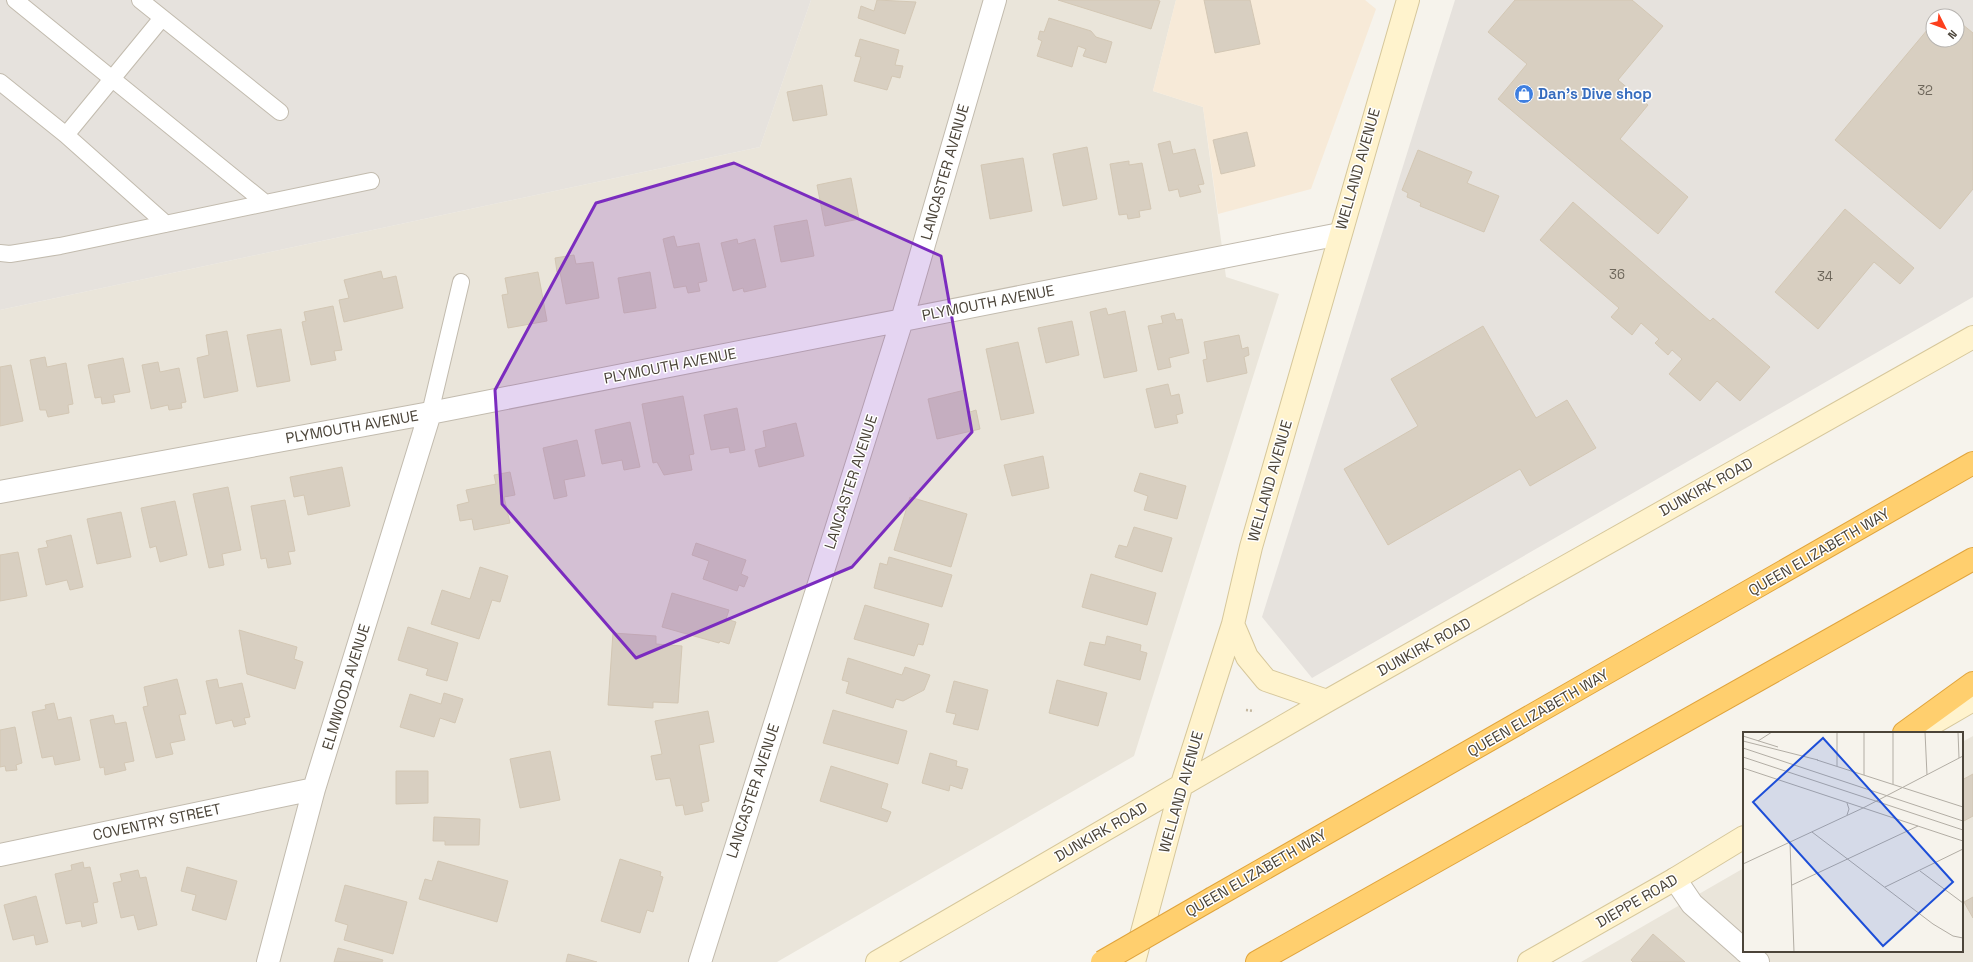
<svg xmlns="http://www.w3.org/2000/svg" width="1973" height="962" font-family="'Space Grotesk',sans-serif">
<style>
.residential{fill:#eae5da}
.commercial{fill:#f7ead8}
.industrial{fill:#e6e2dd;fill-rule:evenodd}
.building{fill:#d8cfc1;stroke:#d3c7b4}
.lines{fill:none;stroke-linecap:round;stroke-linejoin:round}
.lane-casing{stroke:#c2bbae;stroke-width:18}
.street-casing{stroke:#c2bbae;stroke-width:24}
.secondary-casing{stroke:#d6c79b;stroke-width:24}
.highway-casing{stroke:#e0a43c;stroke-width:24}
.path{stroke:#c4b79f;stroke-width:2.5;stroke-dasharray:2 2;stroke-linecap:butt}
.lane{stroke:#fff;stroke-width:16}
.street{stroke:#fff;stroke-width:22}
.secondary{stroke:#fff3cd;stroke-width:22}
.highway{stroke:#ffcf6e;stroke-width:22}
.highway-bridge-casing{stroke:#e0a43c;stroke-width:24;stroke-linecap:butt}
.highway-bridge{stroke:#ffcf6e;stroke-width:22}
.marked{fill:#7b2cbf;fill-opacity:0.2;stroke:#7b2cbf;stroke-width:3;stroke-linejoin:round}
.labels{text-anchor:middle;stroke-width:3;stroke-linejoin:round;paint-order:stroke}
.number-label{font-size:13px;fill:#6e675b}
.shop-label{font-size:15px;font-weight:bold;fill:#366cbe;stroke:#fff;text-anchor:start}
.street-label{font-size:15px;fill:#4b4439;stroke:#fff}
.inset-road{fill:none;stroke:#b2ada4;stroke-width:1}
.view{fill:#1d4ed8;fill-opacity:0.15;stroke:#1d4ed8;stroke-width:2}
.inset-edge{fill:none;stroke:#4b4439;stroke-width:2}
</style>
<rect width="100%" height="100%" fill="#f6f3ec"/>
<path class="residential" d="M811,0H1176L1153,91L1203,107L1226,277L1279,294L1134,756L777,962H0V310L760,147Z
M1973,736V962H1581L1744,868V951H1962V742Z"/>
<path class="commercial" d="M1176,0H1365L1376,9L1311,189L1218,214L1203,107L1153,91Z"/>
<path class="industrial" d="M0,0H811L760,147L0,310Z
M1455,0H1973V297L1312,678L1262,617ZM1933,16H1957V40H1933Z"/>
<path class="building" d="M877,0L916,2L905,34L858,18L861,6L874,11Z
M1058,0H1156L1160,1L1151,29Z
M1204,0H1250L1260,44L1215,53Z
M1515,0H1632L1663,26L1618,80L1648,105L1620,139L1688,197L1658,234L1498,99L1527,64L1488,32Z
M1945,9L1952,16H1939Z
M1049,18L1091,31L1096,37L1112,42L1106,63L1083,56L1086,49L1078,46L1072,67L1037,56L1042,41L1038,39L1040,31L1044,32Z
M1957,20L1973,33V189L1940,229L1835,140L1933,23V40H1957Z
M860,39L899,50L895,65L903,66L900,78L892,76L887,90L854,81L861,57L855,56Z
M822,85L827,115L793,121L787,92Z
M1247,132L1255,166L1221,174L1213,140Z
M1170,141L1173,154L1195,149L1204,184L1198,185L1201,192L1180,197L1178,189L1169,191L1158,144Z
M1087,147L1097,199L1063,206L1053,154Z
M1418,150L1472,172L1467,183L1499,196L1484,232L1420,206L1421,203L1407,197L1408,193L1402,190Z
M1023,158L1032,211L990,219L981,165Z
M1129,161V165L1142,163L1151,209L1139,211L1140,217L1128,219L1127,214L1119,215L1110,164Z
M851,178L859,219L825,226L817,185Z
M1573,202L1710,321L1713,318L1770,367L1740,401L1717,381L1700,401L1669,374L1682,359L1672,350L1668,355L1655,343L1659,339L1641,323L1632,335L1611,317L1619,308L1540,240Z
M1845,209L1914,268L1900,284L1874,262L1818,329L1775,292Z
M807,220L814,256L781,262L774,226Z
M674,236L677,247L699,243L707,281L698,283L700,291L688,293L686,286L674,288L663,239Z
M737,239L738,244L755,239L766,287L744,292L743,288L733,291L721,243Z
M574,255L576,264L593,262L599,298L566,304L560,272H557L555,258Z
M381,271L383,279L396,276L403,308L344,322L339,300L349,298L344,280Z
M538,272L547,321L508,328L502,295L508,294L505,278Z
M650,272L656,308L624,313L618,278Z
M333,306L342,350L334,351L336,360L311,365L302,322L306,321L304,312Z
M1106,308L1108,315L1125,311L1137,371L1104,378L1090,312Z
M1174,313L1176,320L1182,319L1189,353L1169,358L1171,367L1158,370L1148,326L1163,323L1161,316Z
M1072,321L1079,355L1046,363L1038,328Z
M1483,326L1536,418L1567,400L1596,448L1530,486L1520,469L1388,545L1344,469L1418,426L1391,379Z
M281,329L290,381L257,387L247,335Z
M227,331L238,391L204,398L197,358L209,355L206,335Z
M1239,335L1242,349L1248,347L1249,355L1244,357L1247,373L1207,382L1203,360L1207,359L1204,342Z
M1018,342L1034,413L1001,420L986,349Z
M45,357L47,367L66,363L73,404L68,405L69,413L48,417L46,410H40L30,360Z
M123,358L130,392L113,395L115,402L102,404L101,397L95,398L88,365Z
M158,362L160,372L179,368L186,402L181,403L182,408L169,410L168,405L151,409L142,365Z
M11,365L23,421L0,426V367Z
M1168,384L1171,396L1179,394L1183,413L1176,415L1178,423L1155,428L1146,389Z
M965,390L970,412L976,410L980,429L937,439L928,399Z
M683,396L694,454L689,455L692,470L664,475L657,462L653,463L642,404Z
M737,408L745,450L730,453L729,447L711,450L704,415Z
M630,422L640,467L624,470L622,460L602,464L595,430Z
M796,423L804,456L759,467L755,450L766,447L763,431Z
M577,440L585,476L564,480L567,496L554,499L543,448Z
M1043,456L1049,488L1012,496L1004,465Z
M342,467L350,506L308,515L304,495L294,497L290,477Z
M510,472L515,495L504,497L510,523L474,530L472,519L460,521L457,505L469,502L466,490L496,484L494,475Z
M1140,473L1186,486L1177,519L1144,510L1148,496L1134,491Z
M228,487L241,550L222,554L224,565L209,568L193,494Z
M910,497L967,514L951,567L894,550Z
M285,500L295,551L288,552L291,564L268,568L266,558L261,559L251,506Z
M175,501L187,555L160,562L156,546L150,548L141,508Z
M121,512L131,557L97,564L87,519Z
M1134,527L1172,538L1162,572L1115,557L1119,545L1127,547Z
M71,535L83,587L70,590L67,580L46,585L38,549L48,547L46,541Z
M696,543L746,560L741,574L748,577L744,587L739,585L737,591L703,579L709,561L692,555Z
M18,552L27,596L0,601V555Z
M889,557L952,575L942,607L874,588L880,563L887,565Z
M480,567L508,576L500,602L492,600L479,639L431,624L442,590L470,599Z
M1091,574L1156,593L1147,625L1082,607Z
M672,593L729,610L726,619L736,622L729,644L720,641L719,643L662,627Z
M865,605L929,624L923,645L918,644L914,656L854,639Z
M408,627L458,643L447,681L426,675L428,669L398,660Z
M239,630L297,647L294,659L303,662L295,689L247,674Z
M613,633L656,636V644L682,646L678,703L653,702V708L608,705Z
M1107,636L1141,645L1140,651L1147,653L1140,680L1084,665L1090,642L1105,645Z
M848,658L902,675L905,667L930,675L924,690L903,701L896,699L893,708L846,693L849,682L842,680Z
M177,679L186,714L179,715L185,740L170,743L173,754L156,758L143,707L148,706L144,687Z
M217,679L219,688L242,683L250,717L244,718L246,724L234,727L232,720L216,724L206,681Z
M1057,680L1107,693L1098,726L1049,713Z
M954,681L988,690L978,730L953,724L956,714L946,712Z
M444,693L463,699L455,723L440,718L434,737L400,727L410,694L441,704Z
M54,703L58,720L71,717L80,760L55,765L53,756L42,758L32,712L46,709L45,705Z
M833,710L907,731L898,764L823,743Z
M708,711L714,742L699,745L709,801L701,803L703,811L685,815L683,805L676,806L670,778L656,780L651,756L662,754L655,721Z
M113,715L115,724L126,722L134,761L124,763L126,770L105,775L104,767L100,768L90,720Z
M15,727L22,763L16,765L17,770L6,771L5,766L0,767V730Z
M550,751L560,800L520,808L510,759Z
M930,753L957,761L956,766L968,769L962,789L950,785L949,791L922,783Z
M831,766L888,784L881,808L891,812L887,822L820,801Z
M396,771H428V803L396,804Z
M1973,774V816L1962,822V780Z
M434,817L480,819L479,845H445V841H433Z
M620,859L661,872L660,876L663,877L653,912L647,910L640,933L601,921Z
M438,861L508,881L497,922L419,899L425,879L432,881Z
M83,862L84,868L90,867L98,902L93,903L97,923L82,927L81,921L66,924L55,874L72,870L71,865Z
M187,867L237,881L226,920L192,910L196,895L181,891Z
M138,870L140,878L146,877L157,925L138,930L134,915L121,918L113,883L122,881L120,874Z
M345,885L407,902L393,954L344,940L348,925L335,921Z
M36,896L48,942L36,945L34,935L13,940L4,905Z
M1973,897V918L1964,902Z
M1653,934L1685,962H1633L1631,960Z
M338,948L383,960L382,962H334Z
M568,954L597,962H566Z"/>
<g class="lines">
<defs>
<path id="lane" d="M15,0L264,202
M140,0L280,112
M162,18L66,135L166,224
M0,82L66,135
M0,253L10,254L60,246L371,181
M430,413L461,282"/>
<path id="street" d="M0,492L430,413L1340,234
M0,855L314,789
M1675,879L1692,904L1744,950
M1745,951L1758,962
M268,962L314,789L430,413
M700,962L902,320L995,0"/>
<path id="secondary" d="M1233,624L1247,657L1266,680L1327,701
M1923,729L1973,700
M877,962L1327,701L1973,337
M1134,962L1181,787L1233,624L1251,547L1408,0
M1529,962L1675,879L1744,837"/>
<path id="highway" d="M1904,733L1973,683
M1213,898L1973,463
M1257,962L1973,559"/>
</defs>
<use href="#lane" class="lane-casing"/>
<use href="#street" class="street-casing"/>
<use href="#secondary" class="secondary-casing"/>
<use href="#highway" class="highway-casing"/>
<path class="path" d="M1246,710L1254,711"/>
<use href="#lane" class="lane"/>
<use href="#street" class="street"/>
<use href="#secondary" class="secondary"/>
<use href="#highway" class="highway"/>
<defs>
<path id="highway-bridge" d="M1102,962L1213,898"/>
</defs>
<use href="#highway-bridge" class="highway-bridge-casing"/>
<use href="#highway-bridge" class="highway-bridge"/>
</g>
<path class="marked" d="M734,163L941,256L972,432L852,567L636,658L502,504L495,390L596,203Z"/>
<defs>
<symbol id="shop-disc" viewBox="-11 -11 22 22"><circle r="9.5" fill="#3f7fe0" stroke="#fff"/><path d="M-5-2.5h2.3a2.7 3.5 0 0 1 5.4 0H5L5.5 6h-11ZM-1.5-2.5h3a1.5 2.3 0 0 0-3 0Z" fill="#fff"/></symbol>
</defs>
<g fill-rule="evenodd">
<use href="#shop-disc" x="1513" y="83" width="22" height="22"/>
</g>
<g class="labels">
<g class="number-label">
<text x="1925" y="95">32</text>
<text x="1617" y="279">36</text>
<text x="1825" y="281">34</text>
</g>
<g class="shop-label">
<text x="1538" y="99">Dan's Dive shop</text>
</g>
<g class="street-label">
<text transform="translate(1358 169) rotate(-74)" y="5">WELLAND AVENUE</text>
<text transform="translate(945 172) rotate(-74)" y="5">LANCASTER AVENUE</text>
<text transform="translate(988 303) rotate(-11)" y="5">PLYMOUTH AVENUE</text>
<text transform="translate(670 366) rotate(-11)" y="5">PLYMOUTH AVENUE</text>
<text transform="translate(352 427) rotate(-10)" y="5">PLYMOUTH AVENUE</text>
<text transform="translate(1270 481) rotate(-74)" y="5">WELLAND AVENUE</text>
<text transform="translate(851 482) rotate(-72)" y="5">LANCASTER AVENUE</text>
<text transform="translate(1706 487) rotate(-29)" y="5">DUNKIRK ROAD</text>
<text transform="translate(1819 552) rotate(-30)" y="5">QUEEN ELIZABETH WAY</text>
<text transform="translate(1424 647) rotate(-29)" y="5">DUNKIRK ROAD</text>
<text transform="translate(346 687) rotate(-73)" y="5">ELMWOOD AVENUE</text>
<text transform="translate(1538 713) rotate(-30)" y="5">QUEEN ELIZABETH WAY</text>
<text transform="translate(753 791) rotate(-72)" y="5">LANCASTER AVENUE</text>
<text transform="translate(1181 792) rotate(-74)" y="5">WELLAND AVENUE</text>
<text transform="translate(157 822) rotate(-12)" y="5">COVENTRY STREET</text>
<text transform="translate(1101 832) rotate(-30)" y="5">DUNKIRK ROAD</text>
<text transform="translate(1256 873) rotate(-30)" y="5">QUEEN ELIZABETH WAY</text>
<text transform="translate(1637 901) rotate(-30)" y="5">DIEPPE ROAD</text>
</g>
</g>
<g transform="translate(1743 732)">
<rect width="220" height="220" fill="#f6f3ec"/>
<path class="inset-road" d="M121,0V43M150,0V52M182,0L184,43M215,0L216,26M0,4L35,15M0,9L75,28M15,9L29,0M0,16L220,89M0,25L220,98M74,28L220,75M94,34V0M0,36L220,109M104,71L106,77L104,83M69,100L190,192L210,204L220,206M47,111L51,220M0,132L120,76L220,24M177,139L220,171M49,153L175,94M142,155L220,117"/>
<path class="view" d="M80,6L210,150L140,214L10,70Z"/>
<rect width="220" height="220" class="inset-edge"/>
</g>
<g transform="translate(1945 28) rotate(132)"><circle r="19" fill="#ffffff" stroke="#b7b4b0"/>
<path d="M0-3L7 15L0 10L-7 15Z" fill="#fc3f1d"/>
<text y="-6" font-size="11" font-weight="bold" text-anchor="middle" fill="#4b4439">N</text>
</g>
</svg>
